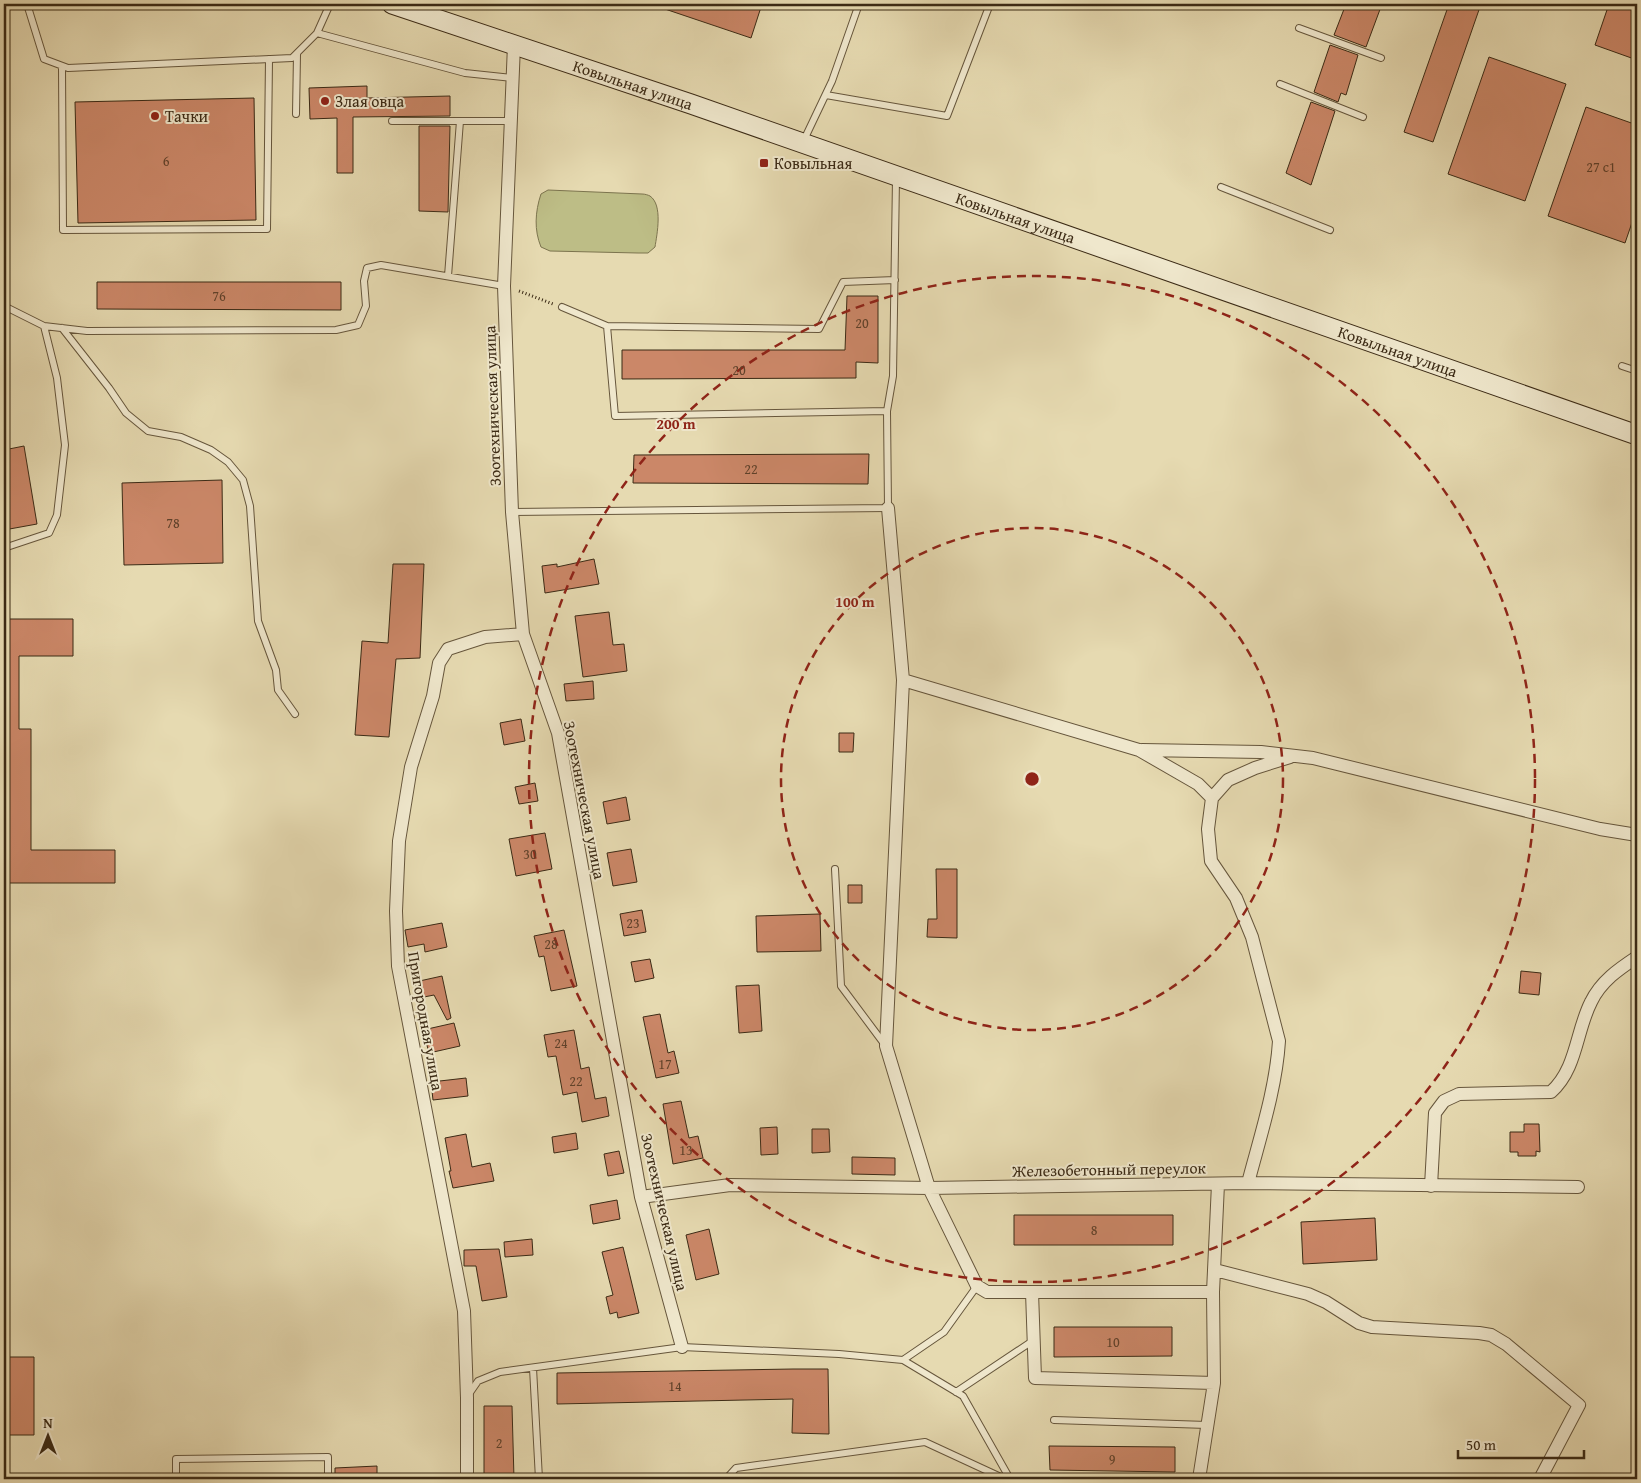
<svg xmlns="http://www.w3.org/2000/svg" width="1641" height="1483" font-family="'Gentium Book Plus',serif">
<style>
.green{fill:#bdbd86;stroke:#7c744e}
.building{fill:#cb8768;stroke:#3b2a15}
.lines{fill:none;stroke-linecap:round;stroke-linejoin:round}
.service-casing{stroke:#66563c;stroke-width:8}
.minor-casing{stroke:#66563c;stroke-width:14}
.secondary-casing{stroke:#3b2a15;stroke-width:21}
.path{stroke:#3b2a15;stroke-width:3;stroke-dasharray:1 2.5;stroke-linecap:butt}
.service{stroke:#efe7cc;stroke-width:6}
.minor{stroke:#efe7cc;stroke-width:12}
.secondary{stroke:#efe7cc;stroke-width:19}
.ring{fill:none;stroke:#8f2418;stroke-width:2.5;stroke-dasharray:9 6}
.poi-dot{fill:#8f2418;stroke:#efe7cc;stroke-width:2}
.labels{text-anchor:middle;stroke-width:4;stroke-linejoin:round;paint-order:stroke}
.number-label{font-size:14px;fill:#5f412a}
.street-label{font-size:16px;fill:#3b2a15;stroke:#efe7cc}
.poi-label{font-size:16px;fill:#3b2a15;stroke:#efe7cc;text-anchor:start}
.centre{fill:#8f2418;stroke:#efe7cc;stroke-width:2.5}
.ring-label{font-size:15px;text-anchor:middle;font-weight:bold;fill:#8f2418;stroke:#efe7cc;stroke-width:4;stroke-linejoin:round;paint-order:stroke}
</style>
<rect width="100%" height="100%" fill="#e6dab1"/>
<filter id="stains"><feTurbulence type="fractalNoise" baseFrequency=".004" numOctaves="4"/><feColorMatrix values="0 0 0 0 .2 0 0 0 0 .09 0 0 0 0 .02 0 0 0 .5 -.17"/></filter>
<radialGradient id="worn" r=".72"><stop offset=".6" stop-color="#630" stop-opacity="0"/><stop offset="1" stop-color="#630" stop-opacity=".3"/></radialGradient>
<path class="green" d="M548,190L642,194C645,194 648,195 650,196C663,205 657,234 655,247L648,253H638L550,251L541,247C534,230 535,212 541,194Z"/>
<path class="building" d="M657,4H762L751,38L656,6Z
M1346,4H1382L1366,47L1334,35Z
M1449,4H1481L1433,142L1404,132Z
M1609,4H1637V60L1595,45Z
M1330,45L1358,55L1346,95L1341,93L1338,102L1314,92Z
M1489,57L1566,84L1525,201L1448,174Z
M367,86V98L450,96V116L353,117V173H337V118L310,119L309,88Z
M254,98L256,220L78,223L75,102Z
M1311,102L1335,111L1311,185L1286,173Z
M1586,107L1637,125V208L1625,243L1548,216Z
M419,126H450L448,212L419,211Z
M97,282H341V310L97,309Z
M847,296H878V363L856,362V378L622,379V350H845Z
M24,446L37,524L4,530V450Z
M869,454L868,484L633,483L634,455Z
M222,480L223,563L124,565L122,483Z
M594,559L599,584L545,593L542,566L557,564V567Z
M393,564H424L420,658L396,659L389,737L355,735L362,641L388,643Z
M609,612L613,645L624,644L627,671L583,677L575,616Z
M4,619H73V656H19V729H31V850H115V883H4Z
M593,681L594,699L566,701L564,684Z
M521,719L525,741L504,745L500,723Z
M839,733H854L853,752H839Z
M535,783L538,801L519,804L515,787Z
M626,797L630,820L607,824L603,802Z
M545,833L552,869L516,876L509,839Z
M631,849L637,882L613,886L607,853Z
M936,869H957V938L927,937L928,919H937Z
M848,885H862V903H848Z
M642,910L646,932L624,936L620,914Z
M820,914L821,951L757,952L756,916Z
M442,923L447,947L425,952L424,944L408,947L405,930Z
M564,930L577,986L551,991L544,956L539,957L534,936Z
M650,959L654,978L635,982L631,962Z
M1521,971L1541,973L1539,995L1519,993Z
M442,976L451,1018L447,1020L434,995L419,998L415,982Z
M759,985L762,1031L739,1033L736,986Z
M660,1014L668,1053L674,1051L679,1073L656,1078L643,1017Z
M454,1023L460,1046L429,1053L423,1030Z
M574,1030L581,1069L589,1067L595,1099L606,1097L609,1116L582,1122L577,1092L563,1095L556,1056L548,1057L544,1035Z
M466,1078L468,1096L433,1100L431,1082Z
M681,1101L689,1138L698,1136L703,1158L673,1164L663,1104Z
M1524,1124H1539L1540,1152L1536,1151V1156H1518V1152H1510V1132H1524Z
M777,1127L778,1154L761,1155L760,1128Z
M812,1129H829L830,1152L812,1153Z
M576,1133L578,1149L554,1153L552,1137Z
M466,1134L472,1167L490,1163L494,1181L453,1188L449,1171H451L445,1138Z
M619,1151L624,1173L608,1176L604,1154Z
M852,1157L895,1158V1175L852,1174Z
M617,1200L620,1219L593,1224L590,1205Z
M1014,1215H1173V1245H1014Z
M1375,1218L1377,1260L1303,1264L1301,1222Z
M709,1229L719,1274L696,1280L686,1235Z
M532,1239L533,1255L505,1257L504,1242Z
M623,1247L639,1313L618,1318L617,1312L610,1314L606,1297L613,1295L602,1252Z
M499,1249L507,1297L482,1301L476,1266H464V1250Z
M1054,1327H1172V1356L1054,1357Z
M5,1357H34V1435H5Z
M793,1369H828L829,1434L792,1433L793,1399L557,1404V1373Z
M484,1406H512L514,1479H484Z
M1049,1446L1175,1447V1472L1050,1470Z
M377,1466V1479H335V1468Z"/>
<g class="lines">
<defs>
<path id="service" d="M27,4L44,59L68,68L292,58L317,33L330,4
M1299,28L1381,58
M317,33L465,73L512,78
M62,66L63,230L267,229L269,59
M1280,84L1363,117
M826,95L947,116L990,4
M296,114L297,54
M392,121H511
M803,142L832,81L859,4
M1221,187L1330,230
M448,276L460,121
M4,306L44,326L87,331L336,330L358,325L366,306L364,281L367,268L381,265L504,286
M562,307L607,326L615,416L887,411
M607,326L819,329L843,282L895,280
M62,328L109,388L126,413L148,431L181,437L211,450L228,462L243,480L250,506L258,621L276,670L278,690L295,714
M1622,366L1637,371
M512,512L888,508L887,411L893,376L896,178
M4,548L49,533L57,515L65,445L57,378L44,326
M835,869L841,986L885,1045
M903,1360L944,1332L977,1286
M533,1368L539,1479
M956,1392L1034,1340
M469,1394L478,1381L500,1372L682,1347L839,1354L903,1360L963,1396L1010,1479
M1054,1420L1207,1425
M176,1479V1459L328,1457V1479
M726,1479L736,1468L925,1442L1005,1479"/>
<path id="minor" d="M514,45L504,286L512,512L523,634L558,733L641,1197L682,1347
M888,508L903,680L886,1046L929,1188L977,1286L987,1292H1213
M903,680L1139,750L1198,784L1212,798L1208,829L1211,861L1236,898L1252,937L1279,1041C1276,1089 1260,1137 1248,1183
M1142,750L1261,752L1313,758L1600,829L1637,835
M1212,798L1228,780L1255,768L1290,757
M1431,1186L1435,1113L1444,1101L1459,1094L1551,1092C1577,1069 1576,1031 1591,1002C1601,981 1619,969 1637,957
M641,1197L730,1185L929,1188L1248,1183L1578,1187
M1215,1270L1308,1294L1326,1302L1359,1323L1372,1327L1479,1333L1491,1335L1506,1344L1579,1405L1540,1479
M1032,1292L1035,1378L1214,1383
M467,1479V1398L464,1311L398,966L396,911L399,841L411,767L433,696L439,663L448,649L485,637L523,634
M1199,1479L1214,1383L1213,1292L1218,1184"/>
<g id="secondary">
<path id="s1" d="M392,4L691,104L1637,435"/>
</g>
</defs>
<use href="#service" class="service-casing"/>
<use href="#minor" class="minor-casing"/>
<use href="#secondary" class="secondary-casing"/>
<path class="path" d="M519,291L553,304"/>
<use href="#service" class="service"/>
<use href="#minor" class="minor"/>
<use href="#secondary" class="secondary"/>
</g>
<g class="ring">
<circle cx="1032" cy="779" r="251"/>
<circle cx="1032" cy="779" r="503"/>
</g>
<g class="poi-dot">
<circle cx="325" cy="101" r="5"/>
<circle cx="155" cy="116" r="5"/>
<rect x="759" y="158" width="10" height="10" rx="2.5"/>
</g>
<g class="labels">
<g class="number-label">
<text x="166" y="166">6</text>
<text x="1601" y="172">27 с1</text>
<text x="219" y="301">76</text>
<text x="862" y="328">20</text>
<text x="739" y="375">20</text>
<text x="751" y="474">22</text>
<text x="173" y="528">78</text>
<text x="530" y="859">30</text>
<text x="633" y="928">23</text>
<text x="551" y="949">28</text>
<text x="561" y="1048">24</text>
<text x="665" y="1069">17</text>
<text x="576" y="1086">22</text>
<text x="686" y="1155">13</text>
<text x="1094" y="1235">8</text>
<text x="1113" y="1347">10</text>
<text x="675" y="1391">14</text>
<text x="499" y="1448">2</text>
<text x="1112" y="1464">9</text>
</g>
<g class="street-label">
<text dy="6" stroke="none"><textPath href="#s1" startOffset="254">Ковыльная улица</textPath></text>
<text dy="6" stroke="none"><textPath href="#s1" startOffset="659">Ковыльная улица</textPath></text>
<text dy="6" stroke="none"><textPath href="#s1" startOffset="1064">Ковыльная улица</textPath></text>
<text transform="translate(492 406) rotate(-92)" y="6">Зоотехническая улица</text>
<text transform="translate(585 800) rotate(79)" y="6">Зоотехническая улица</text>
<text transform="translate(426 1021) rotate(80)" y="6">Пригородная улица</text>
<text transform="translate(1109 1169) rotate(-1)" y="6">Железобетонный переулок</text>
<text transform="translate(665 1212) rotate(77)" y="6">Зоотехническая улица</text>
</g>
<g class="poi-label">
<text x="335" y="107">Злая овца</text>
<text x="165" y="122">Тачки</text>
<text x="774" y="169">Ковыльная</text>
</g>
</g>
<circle cx="1032" cy="779" r="8" class="centre"/>
<g class="ring-label">
<text x="676" y="429">200 m</text>
<text x="855" y="607">100 m</text>
</g>
<rect width="1641" height="1483" fill="none" stroke="#e6dab1" stroke-width="20"/>
<rect x="5" y="5" width="1631" height="1473" fill="none" stroke="#3b2a15" stroke-width="2.5"/>
<rect x="10" y="10" width="1621" height="1463" fill="none" stroke="#3b2a15"/>
<g transform="translate(48 1436)" stroke="#efe7cc" stroke-width="4" paint-order="stroke">
<path d="M0-4L9 19L0 12L-9 19Z" fill="#3b2a15"/>
<text y="-8" font-size="14" font-weight="bold" text-anchor="middle" fill="#3b2a15">N</text>
</g>
<path d="M1458 1450v8h126v-8" fill="none" stroke="#3b2a15" stroke-width="2.5"/>
<text x="1466" y="1450" font-size="15" fill="#3b2a15" stroke="#efe7cc" stroke-width="4" paint-order="stroke">50 m</text>
<rect width="100%" height="100%" filter="url(#stains)"/>
<rect width="100%" height="100%" fill="url(#worn)"/>
</svg>
